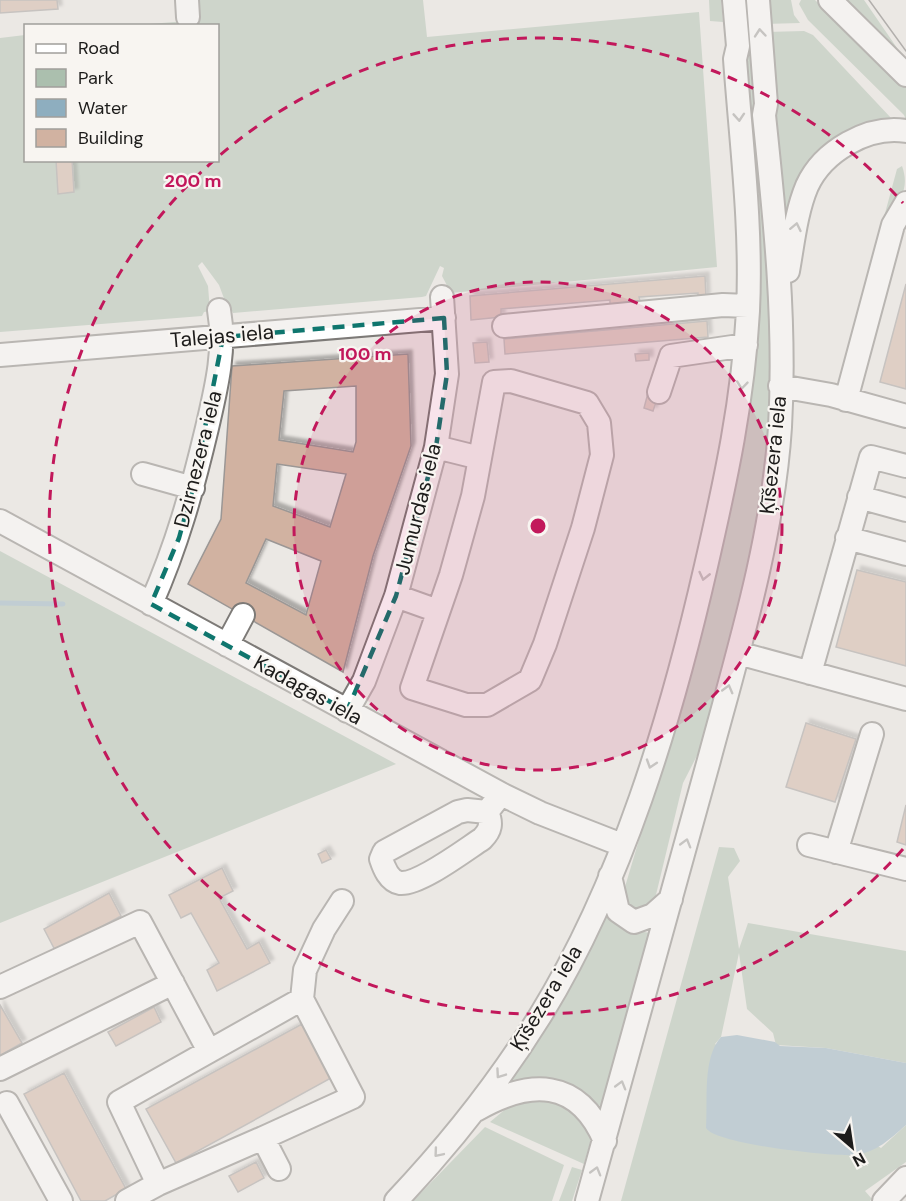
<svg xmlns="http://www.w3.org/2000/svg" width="906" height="1201" font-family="'DM Sans',sans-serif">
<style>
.green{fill:#abbfae}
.water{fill:#8eaebf}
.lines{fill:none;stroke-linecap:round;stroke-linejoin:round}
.stream{stroke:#8eaebf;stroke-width:5}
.building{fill:#d1b2a1;stroke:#9b9795;stroke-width:1.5;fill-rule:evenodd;filter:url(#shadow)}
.minor-casing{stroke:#7d7a77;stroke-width:26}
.minor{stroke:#fff;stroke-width:22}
.tram{stroke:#6d6b69;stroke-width:1.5}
.oneway{stroke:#999998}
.marked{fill:none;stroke:#0f766e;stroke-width:4.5;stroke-dasharray:12 8;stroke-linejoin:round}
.ring{fill:none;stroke:#c2185b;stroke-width:3;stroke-dasharray:10 8}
.labels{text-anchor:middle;stroke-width:4.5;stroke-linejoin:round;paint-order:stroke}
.street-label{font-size:21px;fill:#1d1c1b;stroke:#f8f5f1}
.centre{fill:#c2185b;stroke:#f8f5f1;stroke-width:3}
.ring-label{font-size:18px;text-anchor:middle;font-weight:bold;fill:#c2185b;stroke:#f8f5f1;stroke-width:4.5;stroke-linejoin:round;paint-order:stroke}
</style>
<defs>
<filter id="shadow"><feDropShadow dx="4" dy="-4" stdDeviation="1.5" flood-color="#0004"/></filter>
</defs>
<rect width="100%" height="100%" fill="#ebe8e4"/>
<path class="green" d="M198,0H423L427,37L699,12L717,267L451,293L442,276L444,268L440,266L426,296L422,297L233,313L231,309H228L219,285L202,262L198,266L208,286L210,311L204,312L202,316L0,332V38L25,35L26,160H218V26L137,25L199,20Z
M709,0H721L723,22L710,21Z
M763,0H791L794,15L800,23L765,24Z
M801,0H815L906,87V120L904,115L808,20L799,4Z
M844,0H864L906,61Z
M804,31L813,35L892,119L856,128L785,221L766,32Z
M748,35L773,301L770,427L761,498L737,621L705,740L683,783L654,903L649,909L630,910L622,897L709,604L748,423L754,373L757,294L744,62Z
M902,166C906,177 906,187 901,197L842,372L897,169Z
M0,551L396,764L0,923Z
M719,847L734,848L740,861L728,877L739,949L748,923L906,951V1063L826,1048L776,1045L773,1033L747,1009L739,953L721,1037L715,1044L881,1148L906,1125V1162L865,1191L872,1199L870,1201H621Z
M605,915L624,929L651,933L604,1109C567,1079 552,1079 506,1083Z
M536,1098L574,1106L591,1139L584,1164L490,1122L508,1107Z
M485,1127L564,1165L552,1201H413Z
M572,1167L582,1170L572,1201H559Z"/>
<path class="water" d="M737,1035L775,1042L780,1046L826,1048L906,1063V1125C890,1139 877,1152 855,1155C833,1157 715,1144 706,1128C708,1101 702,1058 721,1037Z"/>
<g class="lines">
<path class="stream" d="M0,603L63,604"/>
</g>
<path class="building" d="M0,0H57L58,9L0,13Z
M56,160H72L74,192L58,194Z
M705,276L706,298L698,299V293L639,297L640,301L610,304V300L501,309V317L471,320L470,296Z
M906,284V389L880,382Z
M707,321L708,337L505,354L504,339Z
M487,342L489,362L475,363L473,343Z
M649,353V360L636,361L635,354Z
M408,354L411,446L373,556L343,672L188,584L221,519L232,366ZM356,386V442L353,452L279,440L284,391ZM277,464L346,474L330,527L273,506ZM266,539L321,561L306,615L246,583Z
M648,393L658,396L653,411L644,408Z
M857,570L906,582V666L836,647Z
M806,723L856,739L835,802L786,787Z
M906,805V845L897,842Z
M326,850L331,859L322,863L318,854Z
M222,868L233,891L219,898L247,949L259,942L270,963L217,991L207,970L219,963L191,913L181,918L169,895Z
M109,893L121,916L56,952L44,929Z
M0,1005L22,1043L1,1055L0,1054Z
M154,1007L161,1022L116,1046L108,1032Z
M302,1024L331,1078L176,1163L146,1109Z
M64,1073L126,1189L105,1201H81L24,1094Z
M256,1162L264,1178L238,1192L229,1176Z"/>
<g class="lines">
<defs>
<path id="minor" d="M187,0L188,17
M830,0L906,75
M788,271C793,243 796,212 807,186C823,151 868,125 906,131
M504,326L723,305L748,306
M0,355L444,318
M511,381L587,403L599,423L602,455L583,528L545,644L530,680L487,705H466L412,688L451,575L473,496L494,382Z
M780,386L831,395L906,416
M659,392L671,356L746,345
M846,400L893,225L906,203
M436,447L480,458
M143,474L193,488
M859,497L906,510
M0,521L501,794L540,813L622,845
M847,538L906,554
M396,596L438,611
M151,604C177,545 192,491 207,428C216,389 226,350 219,310
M227,645L243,615
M738,653L906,699
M810,673L871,457L906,466
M347,711L364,681L396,596L436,447L447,374L442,297
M487,812C492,823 491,830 482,839C465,850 419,885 400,883C389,881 384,868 381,859L384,852L458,812L467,810L487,812L501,794
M809,845L906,869
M836,852L872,734
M610,876L618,911L634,922L653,915L671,899
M0,987L140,922L209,1051
M0,1069L173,983
M7,1103L61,1201
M476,1110C530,1079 578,1078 605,1141
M279,1169L263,1138L353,1097L302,999L305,970L324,929L342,901
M158,1184L119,1102L302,999
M127,1201L158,1184L263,1138
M396,1201C449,1145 499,1082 540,1016C622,883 671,719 706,566C726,479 743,401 748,311C752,227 741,142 735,59L738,46L734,0
M587,1201C629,1054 669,907 709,760C738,652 773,538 780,427C786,322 775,219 764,115L766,104L758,0
M884,1201L906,1178"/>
</defs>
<use href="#minor" class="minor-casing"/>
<use href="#minor" class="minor"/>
<path class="tram" d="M869,0L906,51"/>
</g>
<defs><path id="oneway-chevron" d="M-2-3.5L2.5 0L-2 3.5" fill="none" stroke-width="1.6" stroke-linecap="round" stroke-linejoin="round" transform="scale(1.5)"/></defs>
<g class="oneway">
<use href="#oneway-chevron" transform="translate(760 33) rotate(-95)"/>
<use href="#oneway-chevron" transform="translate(739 117) rotate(86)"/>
<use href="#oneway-chevron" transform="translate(796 227) rotate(-78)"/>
<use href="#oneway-chevron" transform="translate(742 385) rotate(96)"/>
<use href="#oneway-chevron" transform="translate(704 576) rotate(103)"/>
<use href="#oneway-chevron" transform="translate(728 689) rotate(-75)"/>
<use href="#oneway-chevron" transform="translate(651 764) rotate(108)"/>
<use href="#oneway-chevron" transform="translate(686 843) rotate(-74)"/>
<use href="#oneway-chevron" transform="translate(500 1074) rotate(125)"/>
<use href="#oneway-chevron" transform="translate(621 1085) rotate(-74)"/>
<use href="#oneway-chevron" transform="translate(438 1153) rotate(130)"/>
<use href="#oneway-chevron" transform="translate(596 1171) rotate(-74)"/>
</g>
<path d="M0 0H906V1201H0ZM444,318L447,374L436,447L396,596L347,711L151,604L179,538L193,488L223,337Z" fill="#ebe8e4" fill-opacity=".55" fill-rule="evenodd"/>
<path class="marked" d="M444,318L447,374L436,447L396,596L347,711L151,604L179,538L193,488L223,337Z"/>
<circle cx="538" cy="526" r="244" fill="#c2185b" fill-opacity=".12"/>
<g class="ring">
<circle cx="538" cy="526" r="244"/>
<path d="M903 849A488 488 0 1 1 903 203"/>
</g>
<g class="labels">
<g class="street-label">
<text transform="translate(222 336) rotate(-5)" y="7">Talejas iela</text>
<text transform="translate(773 455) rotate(-84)" y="7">Ķīšezera iela</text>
<text transform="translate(198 459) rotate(-76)" y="7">Dzirnezera iela</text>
<text transform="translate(418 509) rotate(-76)" y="7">Jumurdas iela</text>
<text transform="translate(308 690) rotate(29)" y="7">Kadagas iela</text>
<text transform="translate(546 998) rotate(-59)" y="7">Ķīšezera iela</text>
</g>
</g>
<circle cx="538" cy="526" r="9" class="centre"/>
<g class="ring-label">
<text x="193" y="187">200 m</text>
<text x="365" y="360">100 m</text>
</g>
<rect x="24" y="24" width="195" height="138" fill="#f8f5f1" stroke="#a09e9b" stroke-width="1.5"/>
<rect x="36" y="44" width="30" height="9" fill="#ffffff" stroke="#a09e9b" stroke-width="1.5"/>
<text x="78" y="54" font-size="18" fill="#1d1c1b">Road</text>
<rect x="36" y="69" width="30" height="18" fill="#abbfae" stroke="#a09e9b" stroke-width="1.5"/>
<text x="78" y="84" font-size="18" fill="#1d1c1b">Park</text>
<rect x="36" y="99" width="30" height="18" fill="#8eaebf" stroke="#a09e9b" stroke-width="1.5"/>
<text x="78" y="114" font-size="18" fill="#1d1c1b">Water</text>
<rect x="36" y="129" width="30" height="18" fill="#d1b2a1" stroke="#a09e9b" stroke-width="1.5"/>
<text x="78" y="144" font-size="18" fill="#1d1c1b">Building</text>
<g transform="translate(852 1147) rotate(151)" stroke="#f8f5f1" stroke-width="4.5" paint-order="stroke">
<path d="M0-4.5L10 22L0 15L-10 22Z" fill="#1d1c1b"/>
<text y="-9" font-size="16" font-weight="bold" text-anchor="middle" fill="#1d1c1b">N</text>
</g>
</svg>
